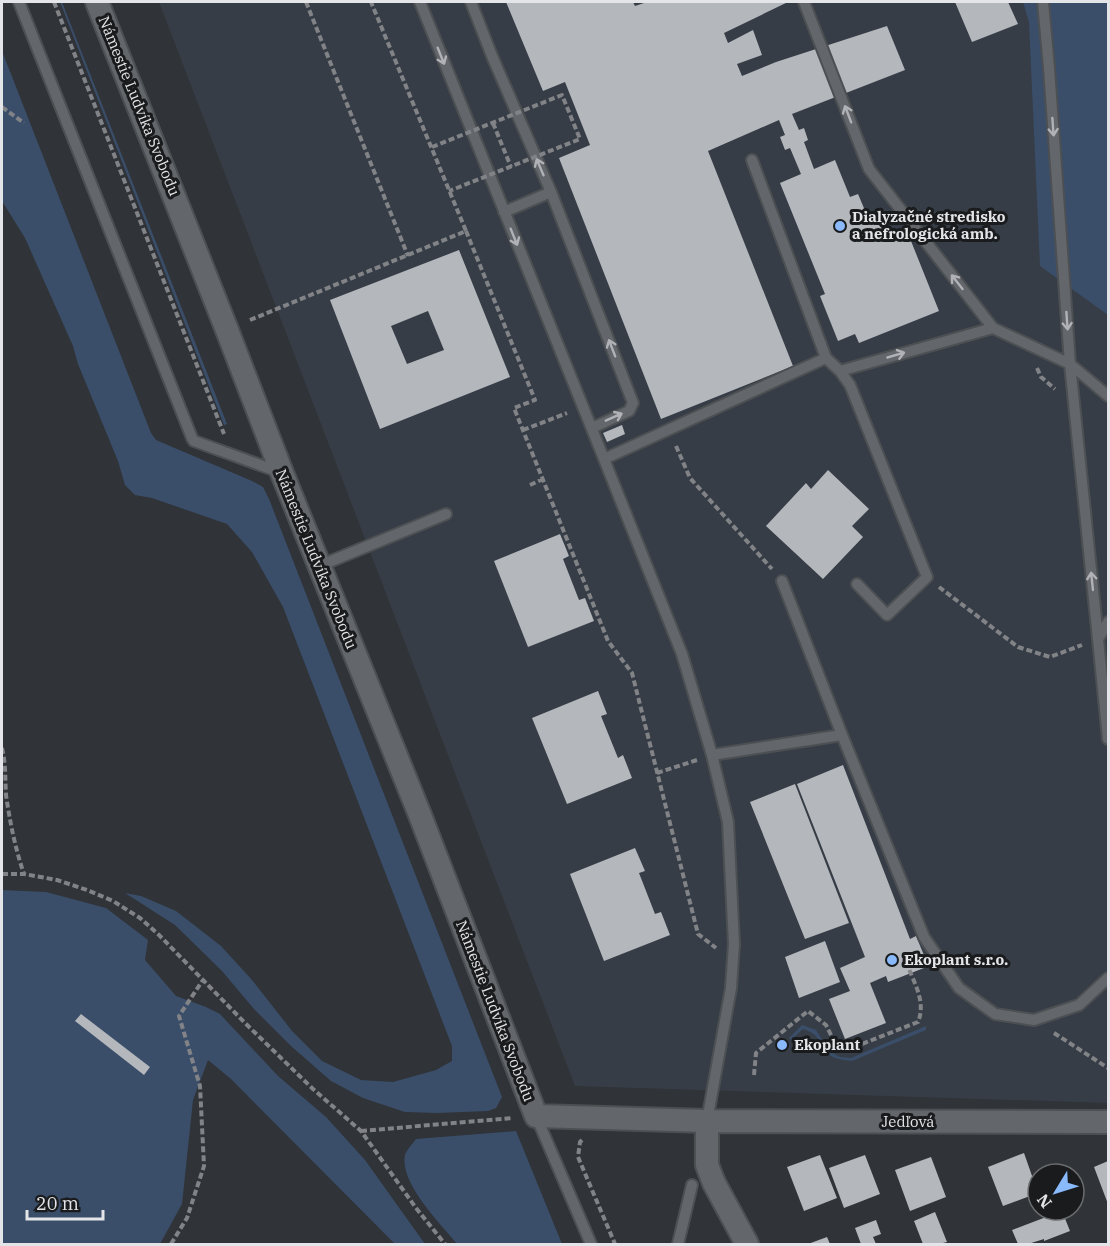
<svg xmlns="http://www.w3.org/2000/svg" width="1110" height="1246" font-family="'IBM Plex Serif',serif">
<style>
.built{fill:#363d46}
.green{fill:#3a4e6a}
.building{fill:#b4b8bd;fill-rule:evenodd}
.lines{fill:none;stroke-linecap:round;stroke-linejoin:round}
.service-casing{stroke:#4d5053;stroke-width:14}
.minor-casing{stroke:#4d5053;stroke-width:26}
.path{stroke:#818387;stroke-width:4;stroke-dasharray:6 3;stroke-linecap:butt}
.service{stroke:#63666b;stroke-width:10}
.minor{stroke:#63666b;stroke-width:22}
.path-bridge{stroke:#818387;stroke-width:4;stroke-dasharray:6 3;stroke-linecap:butt}
.oneway{stroke:#b0b2b6}
.poi-dot{fill:#8abafc;stroke:#191b1d;stroke-width:2}
.labels{text-anchor:middle;stroke-width:6;stroke-linejoin:round;paint-order:stroke}
.street-label{font-size:15px;fill:#e3e5e8;stroke:#191b1d}
.poi-label{font-size:15px;font-weight:bold;fill:#e3e5e8;stroke:#191b1d;text-anchor:start}
</style>
<rect width="100%" height="100%" fill="#303337"/>
<path class="built" d="M159,2H1108V1103L575,1086Z"/>
<path class="green" d="M60,2H62L227,424L224,425Z
M1023,2H1108V315L1040,266L1029,22Z
M2,51L151,433L156,440L252,481L263,487L269,499L502,1097L496,1108L488,1111L437,1113L405,1112L363,1098L331,1081L291,1046L254,1009L222,971L175,925L125,893L141,896L176,911L221,946L252,980L292,1031L322,1061L361,1080L393,1082L436,1070L452,1061V1046L283,607L252,552L227,524L152,498L135,495L125,485L118,461L78,364L73,346L25,238L2,201Z
M2,890L46,892L106,908L148,940L145,960L176,996L206,1007L220,1014L278,1076L326,1117L365,1160L425,1244H395L231,1079L208,1060L193,1100L182,1204L160,1244H2Z
M802,1025L816,1030L829,1051L840,1057L851,1058L926,1026V1030L852,1061C843,1060 832,1059 826,1052C816,1040 821,1035 803,1029L791,1040L789,1038Z
M516,1131L562,1244H457C441,1224 399,1183 405,1155C407,1150 412,1144 416,1139Z"/>
<path class="building" d="M506,2H633L635,6L647,2H788L724,33L728,43L753,30L762,55L737,64L742,76L776,62L887,26L905,70L792,114L799,130L804,128L808,140L804,142L814,169L835,160L850,197L858,194L869,220L879,217L888,238L907,231L939,311L859,343L855,334L838,341L820,296L825,294L780,183L801,174L790,148L785,150L780,137L785,135L779,120L708,151L793,366L661,419L559,158L590,145L565,82L543,91Z
M955,2H1008L1018,24L972,42Z
M459,250L510,377L380,429L330,300ZM428,311L444,350L407,364L391,326Z
M622,425L625,434L607,442L603,433Z
M828,470L869,509L852,526L863,537L823,579L766,526L806,483L811,489Z
M560,534L569,556L563,559L579,600L585,598L594,621L528,647L494,561Z
M598,691L607,714L601,716L618,758L623,755L632,778L567,804L532,718Z
M843,765L910,939L916,936L926,960L921,961L924,968L888,982L886,976L870,983L886,1023L845,1039L829,999L850,991L840,968L865,957L797,784Z
M795,784L849,923L805,939L750,802Z
M635,848L645,871L639,873L655,914L661,912L670,935L604,961L570,874Z
M825,941L840,982L799,998L785,957Z
M81,1014L150,1067L144,1075L75,1021Z
M1024,1153L1038,1193L1003,1206L988,1167Z
M820,1155L837,1198L804,1211L787,1167Z
M865,1155L880,1194L844,1208L829,1168Z
M931,1157L946,1197L910,1211L895,1170Z
M1108,1161V1204L1094,1167Z
M1062,1211L1070,1231L1044,1241V1239L1028,1244H1018L1012,1230Z
M935,1212L947,1242L939,1244H923L914,1221Z
M876,1220L881,1234L873,1237L876,1244H861L855,1228Z
M827,1237L830,1244H808Z"/>
<g class="lines">
<defs>
<path id="service" d="M19,2L192,438L194,441L282,473
M420,2L604,459
M471,2L492,56L551,192L633,403L629,411L592,428
M804,2L869,169L993,328
M1043,2L1049,68L1070,364L1098,639
M504,212L551,192
M826,358L840,371L850,385L927,577L887,615L857,584
M840,371L993,328L1070,364L1108,396
M319,566L446,514
M782,581L842,735L924,937L959,988L995,1014L1034,1020L1079,1005L1108,978
M1108,622L1098,639L1108,739
M712,755L842,735
M536,1116L591,1244
M707,1121L731,988L734,944L728,822L712,755L682,654L604,459L826,358L752,160
M678,1244L692,1185"/>
<path id="minor" d="M97,2L227,330L282,473L420,815L536,1116L707,1121L1108,1122
M707,1121V1165L714,1183L747,1244"/>
</defs>
<use href="#service" class="service-casing"/>
<use href="#minor" class="minor-casing"/>
<path class="path" d="M54,2L224,434
M306,2L408,256
M2,107L24,123
M493,123L511,167
M466,231L535,400L514,408L608,641L632,673L698,934L716,948
M250,320L466,231L371,2
M1037,368L1041,377L1055,389
M523,430L567,413
M676,446L690,478L772,569
M530,485L543,479
M939,587L1018,647L1050,657L1082,645
M2,748C6,764 5,779 6,795C10,822 15,848 24,874
M657,773L697,760
M2,874H24L57,880L87,890L113,901L140,918L159,935L245,1023L313,1089L361,1131L416,1208L445,1244
M1054,1033L1108,1068
M754,1075L756,1053L808,1011L826,1025L836,1045L849,1049L918,1022C926,1003 915,984 908,967
M361,1131L512,1118
M582,1140L580,1142L578,1157L615,1244
M171,1244L187,1218L204,1166L200,1086L179,1016L203,980"/>
<use href="#service" class="service"/>
<use href="#minor" class="minor"/>
<path class="path-bridge" d="M432,147L562,95L580,139L449,191"/>
</g>
<defs><path id="oneway-shaft" d="M-6 0H5M1.5-3L5.5 0L1.5 3" fill="none" stroke-width="1.6" stroke-linecap="round" stroke-linejoin="round" transform="scale(1.5)"/></defs>
<g class="oneway">
<use href="#oneway-shaft" transform="translate(441 56) rotate(68)"/>
<use href="#oneway-shaft" transform="translate(848 114) rotate(-111)"/>
<use href="#oneway-shaft" transform="translate(1053 127) rotate(86)"/>
<use href="#oneway-shaft" transform="translate(540 167) rotate(-113)"/>
<use href="#oneway-shaft" transform="translate(514 237) rotate(68)"/>
<use href="#oneway-shaft" transform="translate(957 282) rotate(-128)"/>
<use href="#oneway-shaft" transform="translate(1067 321) rotate(86)"/>
<use href="#oneway-shaft" transform="translate(612 348) rotate(-111)"/>
<use href="#oneway-shaft" transform="translate(896 355) rotate(-16)"/>
<use href="#oneway-shaft" transform="translate(614 417) rotate(-24)"/>
<use href="#oneway-shaft" transform="translate(1092 581) rotate(-96)"/>
</g>
<g class="poi-dot">
<circle cx="840" cy="226" r="6"/>
<circle cx="892" cy="960" r="6"/>
<circle cx="782" cy="1045" r="6"/>
</g>
<g class="labels">
<g class="street-label">
<text transform="translate(139 106) rotate(68)" y="5">Námestie Ludvíka Svobodu</text>
<text transform="translate(316 559) rotate(68)" y="5">Námestie Ludvíka Svobodu</text>
<text transform="translate(495 1011) rotate(69)" y="5">Námestie Ludvíka Svobodu</text>
<text x="908" y="1127">Jedľová</text>
</g>
<g class="poi-label">
<text x="852" y="222">Dialyzačné stredisko<tspan x="852" dy="17">a nefrologická amb.</tspan></text>
<text x="904" y="965">Ekoplant s.r.o.</text>
<text x="794" y="1050">Ekoplant</text>
</g>
</g>
<rect width="1110" height="1246" fill="none" stroke="#e3e5e8" stroke-width="6"/>
<g transform="translate(1056 1192) rotate(232)"><circle r="28" fill="#191b1d" stroke="#6a6c6e" stroke-width="1.5"/>
<path d="M0-4.5L10 22L0 15L-10 22Z" fill="#8abafc"/>
<text y="-9" font-size="16" font-weight="bold" text-anchor="middle" fill="#e3e5e8">N</text>
</g>
<path d="M27 1210v9h76v-9" fill="none" stroke="#e3e5e8" stroke-width="3"/>
<text x="36" y="1210" font-size="18" fill="#e3e5e8" stroke="#191b1d" stroke-width="4.5" paint-order="stroke">20 m</text>
</svg>
